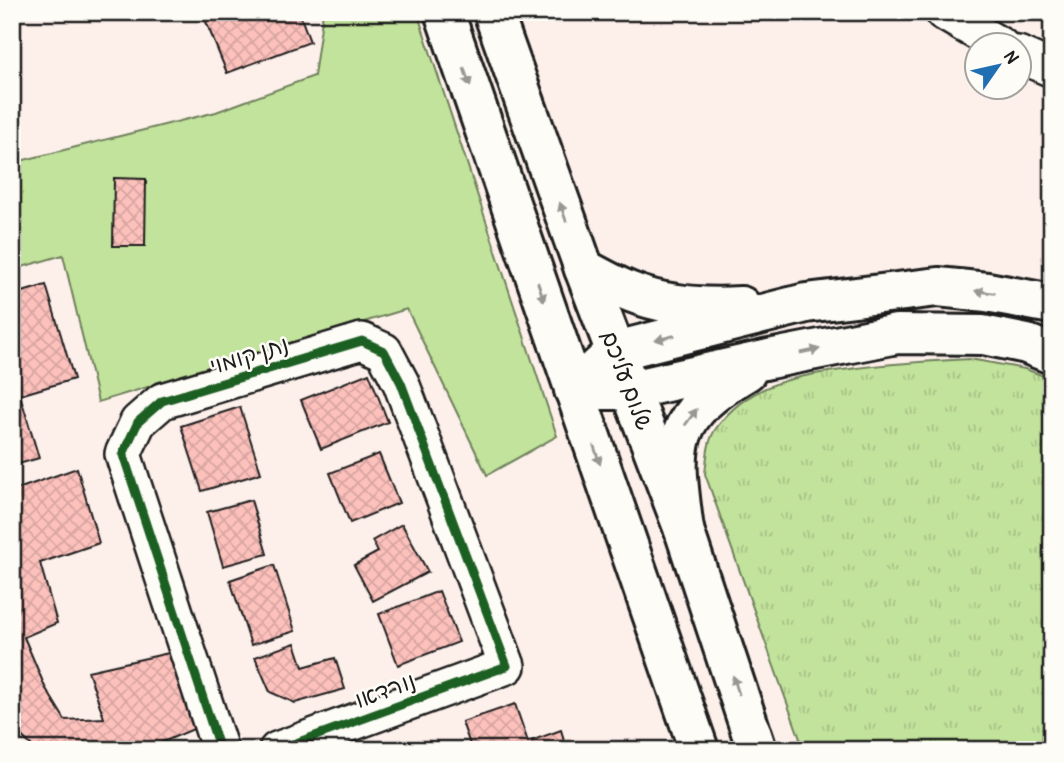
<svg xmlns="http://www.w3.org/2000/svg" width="1064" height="762" font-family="'Patrick Hand','Playpen Sans Hebrew',sans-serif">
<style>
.grass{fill:url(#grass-tufts);stroke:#6f805c;stroke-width:2}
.park{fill:#c2e39c;stroke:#6f805c;stroke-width:2}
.building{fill:url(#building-cross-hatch);stroke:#1c1c1c;stroke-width:2}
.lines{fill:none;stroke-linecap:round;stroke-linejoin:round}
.minor-casing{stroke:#1c1c1c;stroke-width:40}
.major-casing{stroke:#1c1c1c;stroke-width:44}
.highway-casing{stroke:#1c1c1c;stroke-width:44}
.minor{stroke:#fdfcf7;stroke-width:35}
.major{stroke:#fdfcf7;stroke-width:38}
.highway{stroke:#fdfcf7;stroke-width:38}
.cycleway-casing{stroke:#fdfcf7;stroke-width:13}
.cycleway{stroke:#1b5e20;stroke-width:9}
.oneway{fill:#989794}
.labels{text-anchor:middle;stroke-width:5;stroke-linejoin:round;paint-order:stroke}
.street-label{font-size:23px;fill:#1c1c1c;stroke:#fdfcf7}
</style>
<defs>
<pattern id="grass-tufts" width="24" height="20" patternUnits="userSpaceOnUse" patternTransform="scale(1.75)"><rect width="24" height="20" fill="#c2e39c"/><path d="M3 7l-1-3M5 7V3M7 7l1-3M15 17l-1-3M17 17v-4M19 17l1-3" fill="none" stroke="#a6c286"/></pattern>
<pattern id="building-cross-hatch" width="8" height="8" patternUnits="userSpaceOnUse" patternTransform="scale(1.75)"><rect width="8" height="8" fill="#fdc1bc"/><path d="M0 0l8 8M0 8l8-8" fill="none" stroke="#d8a5a1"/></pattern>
</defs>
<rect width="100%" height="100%" fill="#fdf0eb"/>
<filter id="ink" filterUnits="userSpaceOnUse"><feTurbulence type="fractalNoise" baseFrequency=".0143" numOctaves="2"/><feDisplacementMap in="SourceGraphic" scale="14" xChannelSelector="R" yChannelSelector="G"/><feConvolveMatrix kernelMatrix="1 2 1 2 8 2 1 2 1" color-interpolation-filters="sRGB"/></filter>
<g filter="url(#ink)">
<path class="grass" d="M970,359L1025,369L1052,379V738L1030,750H804L705,474C707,458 707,440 717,427C751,380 804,375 857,368C895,363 932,361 970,359Z"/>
<path class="park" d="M323,12H341L349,15L350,12H417L557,436L487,475L407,309L98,402L63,255L12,270V163L216,112L314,76Z"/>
<path class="building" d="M202,12H299L310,42L227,73Z
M114,178L146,179L145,246H113Z
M46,285L74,379L20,395L39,458L12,466V295Z
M369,373L388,422L321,449L301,400Z
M240,407L261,473L202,491L181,426Z
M379,454L399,503L350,523L330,473Z
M77,468L99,543L40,563L57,623L24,637L45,687L65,720L104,718L88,671L169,653L196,728L144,750H36L12,727V582L20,577L12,553V491Z
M251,500L267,554L223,566L207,512Z
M402,524L428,572L373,601L354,565L378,552L372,541Z
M274,565L295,631L251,645L230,580Z
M439,591L459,642L398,665L379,614Z
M295,643L303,667L335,658L345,689L295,703L270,692L255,657Z
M515,704L528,742L561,730L567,750H472L462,722Z
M392,744L394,750H376Z"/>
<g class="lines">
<defs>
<path id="minor" d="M943,12L1001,46
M1018,54L1052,69
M220,750L123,454L138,422L162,401L362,341L384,351L401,383L507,666L277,750"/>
<path id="major" d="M444,12L699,750
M493,12L584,269L684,530L757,750"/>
<path id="highway" d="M584,269C600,277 616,287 633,293C666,306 706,308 741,306
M574,390L616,351L806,303L938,287L987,292L1052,304
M574,390H631L769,359L897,334L983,335L1027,344L1052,354
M684,530C673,445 667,418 747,371"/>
</defs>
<use href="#minor" class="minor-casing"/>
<use href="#major" class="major-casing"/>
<use href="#highway" class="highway-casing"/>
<use href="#minor" class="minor"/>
<use href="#major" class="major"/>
<use href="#highway" class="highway"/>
<defs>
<path id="cycleway" d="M220,750L123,454L138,422L162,401L362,341L384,351L401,383L507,666L277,750"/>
</defs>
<use href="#cycleway" class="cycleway-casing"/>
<use href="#cycleway" class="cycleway"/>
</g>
<defs><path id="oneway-solid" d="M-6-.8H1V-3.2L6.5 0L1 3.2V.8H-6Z" transform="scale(1.75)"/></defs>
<g class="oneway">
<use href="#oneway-solid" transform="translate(467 77) rotate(71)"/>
<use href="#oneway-solid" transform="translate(563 212) rotate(-109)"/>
<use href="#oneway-solid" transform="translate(541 292) rotate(71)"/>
<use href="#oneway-solid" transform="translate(985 292) rotate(-172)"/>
<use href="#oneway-solid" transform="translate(665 338) rotate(166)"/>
<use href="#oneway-solid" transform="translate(810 351) rotate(-11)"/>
<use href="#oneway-solid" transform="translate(691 417) rotate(-54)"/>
<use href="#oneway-solid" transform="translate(597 455) rotate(71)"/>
<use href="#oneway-solid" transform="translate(736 685) rotate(-108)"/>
</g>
</g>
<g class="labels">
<g class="street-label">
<text transform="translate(249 355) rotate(-17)" y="8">נתן קומוי</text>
<text transform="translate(627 380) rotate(69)" y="8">שלום עליכם</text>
<text transform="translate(385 690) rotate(-20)" y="8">נורדאו</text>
</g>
</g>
<rect width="1064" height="762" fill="none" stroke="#fdfcf7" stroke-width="42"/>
<rect x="21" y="21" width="1022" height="720" fill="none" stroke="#1c1c1c" stroke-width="2.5" filter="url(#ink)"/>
<g transform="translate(998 66) rotate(56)"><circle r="33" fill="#fdfcf7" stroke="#a3a29f" stroke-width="2"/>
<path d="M0-5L12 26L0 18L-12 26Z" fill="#1f6fb2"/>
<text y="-10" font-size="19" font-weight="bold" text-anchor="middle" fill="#1c1c1c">N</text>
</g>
</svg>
